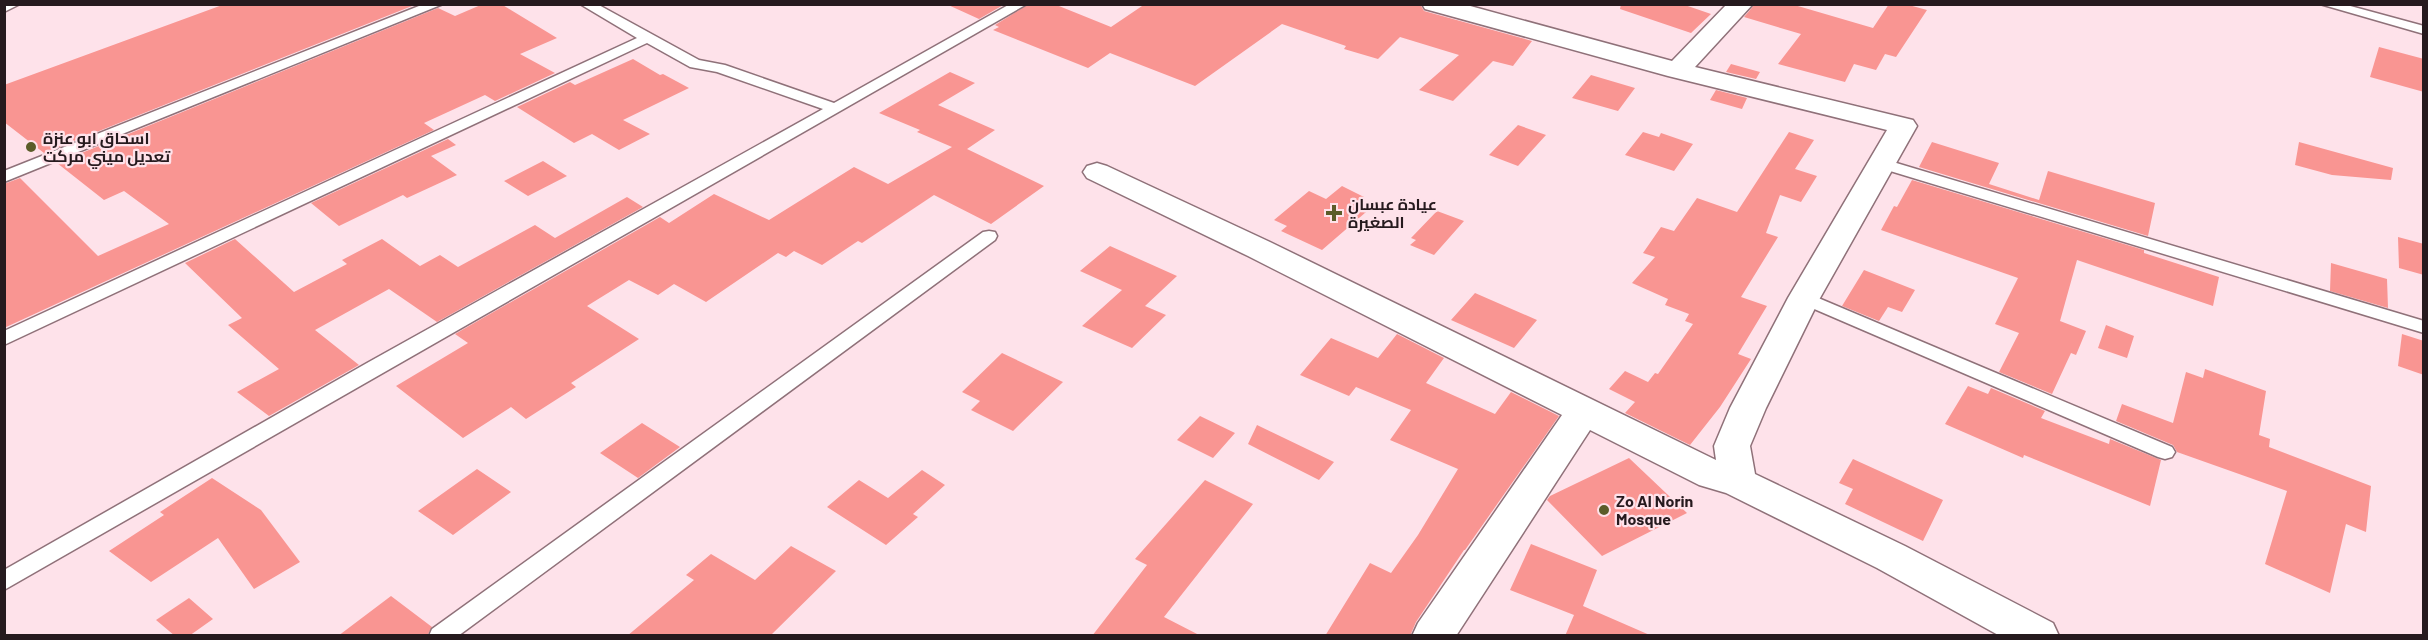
<svg xmlns="http://www.w3.org/2000/svg" width="2428" height="640" font-family="Barlow,Cairo,sans-serif">
<style>
.building{fill:#f99592}
.lines{fill:none;stroke-linecap:round;stroke-linejoin:round}
.lane-casing{stroke:#8f7179;stroke-width:3}
.street-casing{stroke:#8f7179;stroke-width:3}
.lane{fill:#fff;fill-rule:evenodd}
.street{fill:#fff;fill-rule:evenodd}
.poi-dot{fill:#5b5c29;stroke:#fee2ea;stroke-width:2}
.labels{text-anchor:middle;stroke-width:4.5;stroke-linejoin:round;paint-order:stroke}
.poi-label{font-size:16px;font-weight:bold;fill:#261a1e;stroke:#fee2ea;text-anchor:start}
</style>
<rect width="100%" height="100%" fill="#fee2ea"/>
<path class="building" d="M225,4H417L44,153L4,122V85Z
M483,4H501L557,38L520,54L555,73L495,101L485,95L424,123L434,130L4,328V184L20,178L98,256L169,224L124,191L104,200L57,163L438,8L455,16Z
M946,4H1005L979,19Z
M1029,4H1054L1111,27L1145,4H1420L1424,11L1532,41L1513,66L1493,61L1453,101L1419,90L1459,55L1400,37L1378,59L1344,49L1346,46L1282,24L1195,86L1110,53L1088,68L993,30L999,27L995,25Z
M1621,4H1682L1711,14L1691,33L1620,9Z
M1755,4H1791L1873,28L1889,4H1905L1927,10L1896,57L1885,54L1876,70L1854,64L1845,82L1778,64L1801,34L1744,17Z
M2379,47L2424,59V92L2370,77Z
M633,59L660,75L663,74L689,88L623,120L650,134L619,150L592,134L574,143L517,107L570,82L575,85Z
M1731,64L1760,72L1756,79L1726,72Z
M950,72L975,83L938,105L995,130L967,149L1044,186L991,224L934,195L862,243L858,241L822,265L794,251L786,257L778,253L706,302L674,284L658,295L629,280L587,306L639,339L571,383L576,387L526,419L511,407L463,438L396,386L468,343L455,334L660,217L669,223L714,194L769,220L854,167L888,184L952,147L917,132L920,130L879,113Z
M1591,75L1635,88L1618,111L1572,98Z
M1716,90L1747,98L1742,109L1710,100Z
M1518,125L1546,135L1518,166L1489,155Z
M1643,132L1659,137L1661,133L1693,144L1674,171L1625,155Z
M1789,132L1814,140L1795,169L1817,176L1801,202L1780,195L1766,233L1778,237L1741,297L1767,306L1738,354L1751,359L1720,407L1690,445L1625,413L1635,402L1609,389L1625,371L1648,382L1655,373L1658,374L1693,324L1685,321L1689,314L1665,305L1668,299L1632,283L1655,257L1643,253L1661,227L1674,231L1697,198L1737,212Z
M448,139L456,145L431,156L457,175L407,198L403,195L339,226L311,203Z
M1932,142L1999,163L1989,184L2039,200L2048,171L2155,203L2148,236L1919,167Z
M2299,142L2393,168L2391,180L2332,175L2295,165Z
M543,161L567,176L528,196L504,181Z
M1912,180L2144,250V253L2219,277L2213,306L2077,260L2060,321L2086,331L2076,355L2071,353L2052,394L1999,372L2019,333L1995,324L2018,278L1881,230L1894,206L1897,207Z
M1342,186L1364,197L1360,200L1373,206L1322,250L1281,231L1287,226L1274,220L1309,191L1326,199Z
M627,197L643,207L437,322L389,289L315,330L359,365L269,416L237,392L279,369L228,325L242,318L185,263L235,239L294,292L347,264L342,260L382,239L420,266L440,255L458,267L535,225L555,238Z
M1437,211L1464,221L1434,255L1410,245L1416,240L1411,238Z
M2398,237L2424,244V275L2399,268Z
M1110,246L1177,276L1145,306L1166,315L1132,348L1082,326L1122,290L1080,271Z
M2331,263L2387,279L2388,308L2330,291Z
M1864,270L1915,290L1902,312L1888,307L1879,321L1842,306Z
M1475,293L1537,320L1514,348L1451,320Z
M2106,325L2134,336L2127,358L2098,348Z
M1397,334L1444,358L1426,383L1495,414L1511,392L1559,416L1465,550H1464L1416,622L1410,636H1325L1370,563L1391,573L1418,535L1458,469L1390,440L1411,410L1356,387L1349,396L1300,375L1331,338L1378,358Z
M2402,334L2424,341V375L2398,366Z
M1002,353L1063,382L1013,431L971,410L980,401L962,392Z
M2205,369L2266,391L2259,435L2270,439L2269,447L2371,486L2366,532L2346,524L2330,593L2265,564L2287,491L2177,452L2173,445L2116,421L2122,404L2173,423L2186,372L2203,378Z
M1968,386L1988,394L1991,388L2045,411L2041,418L2109,444L2110,439L2161,460L2150,506L2024,455L2023,458L1945,424Z
M1200,416L1235,433L1213,458L1177,440Z
M642,423L680,447L638,478L600,453Z
M1257,425L1334,462L1319,480L1248,444Z
M1629,458L1687,513L1602,556L1547,500L1550,496Z
M1853,459L1943,500L1923,541L1845,504L1853,489L1839,483Z
M477,469L511,492L453,535L418,511Z
M922,470L945,485L913,514L918,517L886,545L827,507L859,480L888,498Z
M212,478L261,510L300,562L254,589L218,538L151,582L109,551L164,515L160,512Z
M1205,480L1253,504L1164,617L1201,636H1092L1147,565L1135,559Z
M1531,544L1597,570L1583,606L1652,636H1565L1574,615L1510,590Z
M791,546L836,571L770,636H627L694,580L686,575L711,554L755,580Z
M391,596L432,627L427,636H338Z
M189,598L213,619L189,636H175L156,620Z"/>
<g class="lines">
<defs>
<path id="lane" d="M4,4H20L4,12Z
M424,4H443L4,182V171Z
M580,4H597L699,60L725,65L834,103L1010,4H1027L4,590V570L367,363L823,109L717,72L690,67L647,43L4,345V331L637,38Z
M2320,4H2343L2424,26V34Z
M1883,159L2424,321V333L1877,167L1875,164L1877,161Z
M989,231L995,232L997,236L995,240L458,636H429L432,629L983,232Z
M1804,292L2172,447L2175,452L2172,457L2165,459L2158,457L1798,302L1795,298L1798,294Z"/>
<path id="street" d="M1422,4H1463L1672,61L1727,4H1753L1695,67L1913,120L1917,126L1820,298L1766,408L1750,446L1755,474L1905,546L2053,623L2059,636H2000L1877,568L1726,493L1699,485L1590,430L1456,636H1412L1418,623L1562,415L1248,256L1087,178L1083,172L1087,166L1097,163L1107,166L1270,242L1716,460L1714,446L1730,408L1788,298L1887,130L1668,76L1425,9Z"/>
</defs>
<use href="#lane" class="lane-casing"/>
<use href="#street" class="street-casing"/>
<use href="#lane" class="lane"/>
<use href="#street" class="street"/>
</g>
<g class="poi-dot">
<circle cx="31" cy="147" r="6"/>
<path d="M1331 204h6v6h6v6h-6v6h-6v-6h-6v-6h6z"/>
<circle cx="1604" cy="510" r="6"/>
</g>
<g class="labels">
<g class="poi-label">
<text x="43" y="144">اسحاق ابو عنزة<tspan x="43" dy="18">تعديل ميني مركت</tspan></text>
<text x="1348" y="210">عيادة عبسان<tspan x="1348" dy="18">الصغيرة</tspan></text>
<text x="1616" y="507">Zo Al Norin<tspan x="1616" dy="18">Mosque</tspan></text>
</g>
</g>
<rect width="2428" height="640" fill="none" stroke="#261a1e" stroke-width="12"/>
</svg>
